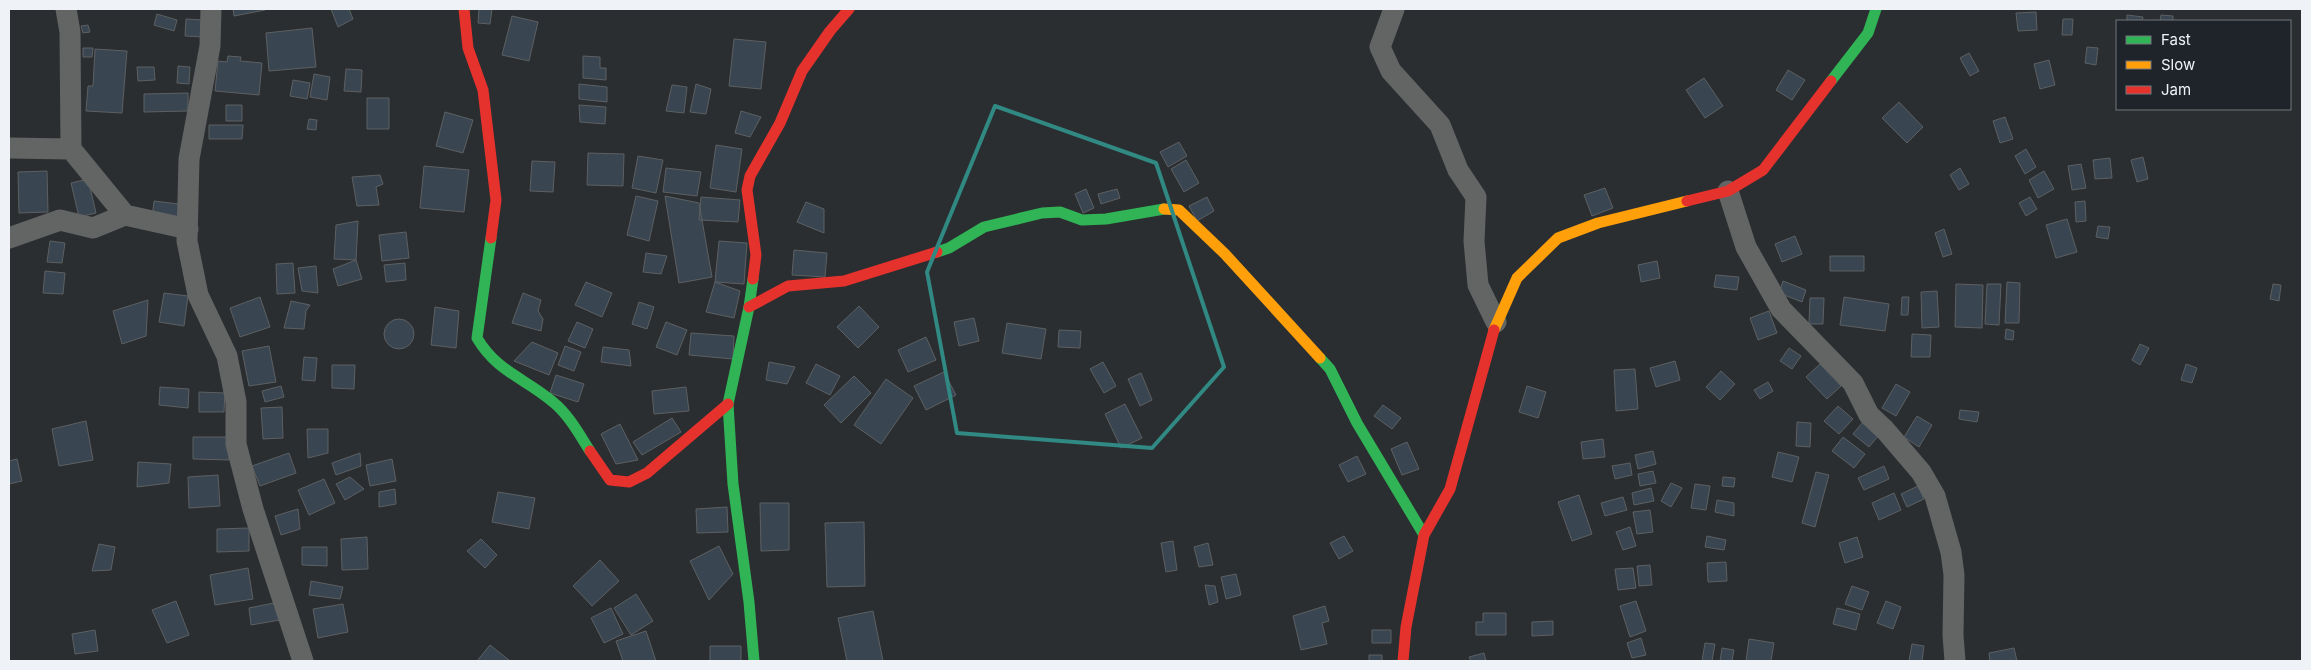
<svg xmlns="http://www.w3.org/2000/svg" width="2311" height="670" font-family="Inter,sans-serif">
<style>
.building{fill:#394651;stroke:#5d6062}
.lines{fill:none;stroke-linecap:round;stroke-linejoin:round}
.street{stroke:#636464;stroke-width:21}
.fast{stroke:#30b455;stroke-width:11}
.slow{stroke:#ff9f0a;stroke-width:11}
.jam{stroke:#e5322d;stroke-width:11}
.marked{fill:none;stroke:#318983;stroke-width:4;stroke-linejoin:round}
</style>
<rect width="100%" height="100%" fill="#2b2e31"/>
<path class="building" d="M233,9H265V10L234,16Z
M331,9H349L353,19L338,27Z
M479,9H492L490,24L478,23Z
M2036,12L2037,30L2018,31L2016,13Z
M157,14L177,20L174,31L154,25Z
M2127,15L2143,17L2142,21H2127Z
M2161,15L2173,16V21H2160Z
M512,16L538,22L529,61L502,55Z
M186,19L204,20L203,37L185,36Z
M2063,19H2073L2072,35H2062Z
M88,25L90,32L83,33L81,26Z
M312,28L316,67L269,71L266,33Z
M734,39L766,42L761,89L729,86Z
M2087,47L2098,48L2096,65L2085,63Z
M83,48H93L92,57H83Z
M95,49L127,51L122,113L86,111L88,86H93Z
M1969,53L1979,71L1970,76L1960,58Z
M228,56L241,57L240,61L262,63L259,95L215,91L218,61L227,62Z
M583,56L600,57V68H606V80L583,78Z
M2049,60L2055,85L2040,89L2034,64Z
M178,66L190,67L189,84L177,83Z
M137,67H154L155,80L138,81Z
M346,69L362,70L361,92L344,91Z
M1788,70L1805,80L1792,100L1776,90Z
M314,74L330,77L327,100L310,97Z
M1704,78L1723,106L1705,118L1686,90Z
M293,80L310,83L307,99L290,96Z
M579,84L607,87V102L579,99Z
M696,84L711,89L706,114L690,112Z
M672,85L687,87L684,113L666,111Z
M188,93V111L144,112V94Z
M367,98H389V129H367Z
M1899,102L1923,127L1907,143L1882,118Z
M226,105H242V121H226Z
M579,105L606,107L605,124L580,122Z
M741,111L761,117L750,137L735,133Z
M445,112L473,120L463,153L436,146Z
M2005,117L2013,139L2000,143L1993,121Z
M309,119L317,120L316,130L307,129Z
M209,125H243L242,139H209Z
M1179,142L1187,156L1168,167L1160,152Z
M716,145L742,149L736,192L710,188Z
M2026,149L2036,167L2025,174L2015,156Z
M588,153L624,154L623,186L587,185Z
M638,156L663,160L656,193L632,188Z
M2143,157L2148,179L2137,182L2131,160Z
M2110,158L2112,178L2095,179L2093,160Z
M1186,160L1199,183L1184,192L1171,169Z
M532,161L555,162L553,192L530,191Z
M2081,164L2086,188L2072,190L2068,166Z
M424,166L469,170L464,212L420,208Z
M666,168L701,172L697,196L663,192Z
M1960,168L1969,184L1959,190L1950,175Z
M47,171L48,212L19,213L18,172Z
M2044,171L2054,189L2038,198L2029,180Z
M380,175L383,184L376,187L379,205L357,206L352,177Z
M88,179L96,213L79,217L71,183Z
M1605,188L1613,208L1592,216L1584,195Z
M1086,189L1094,208L1083,213L1075,194Z
M1117,189L1120,198L1101,204L1098,194Z
M636,196L658,201L649,241L627,235Z
M665,196L699,203L712,277L679,283Z
M701,197L740,200L738,222L699,220Z
M1207,197L1214,211L1197,221L1189,206Z
M2030,197L2037,209L2026,216L2019,203Z
M154,201L179,204L177,221L152,219Z
M2085,201L2086,221L2076,222L2075,202Z
M806,202L824,209V233L797,222Z
M2067,219L2077,252L2056,258L2046,225Z
M358,221L356,260L334,259L336,225Z
M2098,226L2110,227L2108,239L2096,237Z
M1944,229L1952,254L1943,257L1935,233Z
M406,232L409,258L382,261L379,235Z
M1795,236L1802,254L1782,262L1775,244Z
M50,241L65,243L62,263L47,262Z
M719,241L747,243L744,284L715,282Z
M794,250L827,253L825,277L792,275Z
M646,253L667,256L661,274L643,272Z
M1830,256H1864V271H1830Z
M356,260L362,279L338,286L333,269Z
M1657,261L1660,278L1641,282L1638,265Z
M293,263L295,293L277,294L276,264Z
M405,263L406,280L386,282L384,265Z
M316,266L318,293L302,291L298,268Z
M45,271L65,273L63,294L43,293Z
M1716,275L1739,277L1737,290L1714,287Z
M1783,281L1806,290L1802,302L1779,293Z
M586,282L612,293L602,317L575,305Z
M715,282L740,291L734,318L706,312Z
M2007,282L2020,283L2019,323H2005Z
M1956,284L1983,285L1982,328L1955,327Z
M1987,284H2001L1999,325L1985,324Z
M2273,284L2281,285L2279,301L2270,299Z
M1937,291L1939,327L1922,328L1921,292Z
M164,293L188,296L184,326L159,322Z
M523,293L541,300L538,311L543,319L541,331L512,323Z
M260,297L270,327L240,337L230,308Z
M1844,297L1889,304L1885,331L1840,325Z
M1902,297H1909L1908,315H1901Z
M1810,298H1824L1823,324H1809Z
M148,300L146,336L122,344L113,311Z
M291,301L310,305L306,311L304,329L284,328Z
M639,302L654,307L647,329L632,324Z
M859,306L879,327L858,348L837,327Z
M435,307L459,311L456,348L431,345Z
M1769,311L1777,333L1758,340L1750,318Z
M974,318L979,341L959,346L954,322Z
M384 334a15 15 0 1 1 30 0a15 15 0 1 1-30 0Z
M577,322L593,329L585,348L568,341Z
M666,322L687,330L677,355L656,347Z
M1007,323L1046,329L1041,359L1002,353Z
M2006,329L2014,331L2013,340L2005,339Z
M1059,330L1081,331L1080,348L1058,347Z
M691,333L734,336L733,359L689,355Z
M1912,334L1931,335L1930,357H1911Z
M926,337L936,360L908,372L898,350Z
M532,342L558,353L549,375L514,361Z
M2140,344L2149,348L2140,365L2132,360Z
M269,346L276,382L249,386L242,351Z
M565,346L581,352L574,371L558,365Z
M603,347L629,350L631,366L601,362Z
M1789,348L1801,356L1792,369L1780,361Z
M304,357L317,358L315,381L302,380Z
M1675,361L1680,380L1656,387L1650,368Z
M769,362L795,367L787,384L766,380Z
M1103,362L1116,386L1104,393L1090,369Z
M816,364L840,376L830,395L806,383Z
M1820,364L1841,386L1827,399L1806,377Z
M2186,364L2197,368L2192,383L2181,380Z
M332,365H355L354,389L332,388Z
M1635,369L1638,409L1616,411L1614,370Z
M1721,371L1735,384L1720,400L1706,387Z
M944,372L956,395L926,410L914,386Z
M1141,373L1152,400L1140,406L1128,379Z
M556,375L584,384L578,402L550,393Z
M854,376L871,393L841,423L824,405Z
M886,379L913,398L881,444L854,425Z
M1768,382L1773,391L1760,399L1754,390Z
M1896,384L1910,392L1896,416L1882,408Z
M281,386L284,397L265,402L262,391Z
M1527,386L1546,392L1538,418L1519,412Z
M160,387L189,389L188,408L159,405Z
M686,387L689,411L654,414L652,391Z
M199,392L225,393L224,412H199Z
M1125,404L1142,438L1121,448L1105,414Z
M1383,405L1401,418L1392,429L1374,416Z
M1838,406L1853,419L1839,434L1824,421Z
M282,407L283,438L263,439L261,408Z
M1960,410L1979,412L1977,422L1959,419Z
M1917,416L1932,425L1919,447L1904,437Z
M672,418L681,432L642,455L633,442Z
M86,421L93,460L59,466L52,429Z
M1797,422L1811,423L1810,447L1796,446Z
M1863,422L1879,435L1869,447L1853,434Z
M620,424L638,460L616,464L601,434Z
M307,429H328V453L308,458Z
M193,437H229V460L193,459Z
M1843,437L1865,454L1854,468L1832,451Z
M1603,439L1605,457L1583,459L1581,442Z
M1407,442L1419,469L1402,475L1391,449Z
M1653,451L1656,464L1638,469L1635,455Z
M1778,452L1799,457L1792,482L1772,477Z
M289,453L296,473L260,486L252,466Z
M360,453L361,466L336,475L332,463Z
M1357,456L1366,474L1348,482L1339,465Z
M17,459L22,481L9,484V461Z
M392,459L396,481L370,486L366,465Z
M138,462L171,464L169,483L137,487Z
M1630,463L1632,475L1615,479L1612,466Z
M1884,466L1889,479L1864,490L1858,478Z
M1653,471L1656,483L1640,486L1638,474Z
M1816,472L1829,475L1815,527L1802,523Z
M218,475L220,506L189,508L188,477Z
M350,477L364,489L345,500L336,484Z
M1723,477L1735,478L1734,487L1722,486Z
M324,479L335,503L309,515L298,490Z
M1671,483L1682,488L1671,507L1661,501Z
M1695,484L1710,486L1706,510L1691,508Z
M1918,486L1924,499L1907,507L1901,494Z
M1651,488L1654,501L1634,505L1632,493Z
M395,489L396,504L379,507V492Z
M498,492L535,498L529,529L492,522Z
M1894,493L1901,510L1879,520L1872,503Z
M1579,495L1592,534L1572,541L1558,502Z
M1623,497L1627,510L1605,516L1601,503Z
M1717,500L1734,503V516L1715,512Z
M760,503H789V550L761,551Z
M727,507L728,532L697,533L696,509Z
M298,509L300,529L281,535L275,516Z
M1650,510L1653,532L1637,534L1633,512Z
M864,522L865,586L827,587L825,523Z
M1630,527L1636,546L1623,550L1616,532Z
M249,528V551L217,552V529Z
M1344,536L1353,551L1339,559L1330,543Z
M1707,536L1726,540L1724,550L1705,547Z
M367,537L368,569L342,570L341,539Z
M1857,537L1863,557L1845,563L1839,543Z
M481,539L497,555L485,568L467,551Z
M1173,541L1177,570L1166,572L1161,543Z
M1208,543L1213,565L1199,567L1194,547Z
M99,544L115,547L111,570L92,571Z
M719,546L733,574L709,600L690,561Z
M302,547H327V566L302,565Z
M600,560L619,581L592,606L573,586Z
M1726,562L1727,581L1708,582L1707,563Z
M1650,565L1652,585L1639,586L1637,566Z
M248,568L253,599L215,605L210,575Z
M1633,568L1636,588L1618,590L1615,569Z
M1236,574L1241,595L1226,599L1221,577Z
M311,581L343,587L340,599L309,595Z
M1205,585L1215,586L1218,602L1209,605Z
M1852,586L1869,592L1862,610L1845,604Z
M636,594L653,621L631,635L614,608Z
M176,601L189,635L167,643L152,610Z
M1636,601L1646,631L1630,637L1620,606Z
M1886,601L1901,607L1893,629L1877,623Z
M279,602L280,620L251,625L249,608Z
M343,604L348,632L318,638L313,609Z
M1325,606L1329,621L1322,623L1327,644L1301,650L1293,616Z
M611,608L623,634L604,643L591,618Z
M1837,608L1860,614L1856,630L1833,624Z
M873,611L883,661H847L838,618Z
M1483,613H1506V635H1476V622H1483Z
M1553,621V635L1532,636V622Z
M95,630L98,651L75,654L72,634Z
M1372,630H1391V643H1372Z
M646,631L656,661H623L616,641Z
M1641,638L1646,655L1632,658L1627,643Z
M1749,639L1774,643L1771,661H1746Z
M1705,643L1715,644L1712,661H1702Z
M1912,644L1924,646L1922,661H1909Z
M490,645L510,661H477Z
M710,646H741V661H710Z
M1722,648L1734,650L1732,661H1720Z
M2014,648L2017,661H1990L1989,653Z
M1484,653L1486,661H1471L1469,657Z
M1369,655H1382V661H1369Z"/>
<g class="lines">
<path class="street" d="M66,9L70,32L71,149L125,215L188,229
M211,9L210,46L189,159L187,241L198,295L227,356L236,402V444L253,509L303,661
M1394,9L1380,47L1391,71L1440,125L1458,170L1476,197L1474,241L1478,285L1496,322
M9,148L71,149
M1728,191L1746,247L1781,309L1853,383L1869,415L1885,430L1921,472L1935,496L1951,552L1954,575L1953,635L1955,661
M9,238L60,220L93,228L125,215"/>
<path class="fast" d="M1831,81L1868,33L1876,9
M491,238L477,338C497,372 525,378 553,402C569,415 579,434 590,451
M937,252L949,248L984,227L1042,213L1060,212L1082,220L1106,219L1164,209
M753,279L749,307L728,404L733,484L749,602L754,661
M1320,358L1330,369L1357,423L1424,535"/>
<path class="slow" d="M1164,209L1179,210L1225,254L1320,358
M1494,330L1517,278L1558,238L1598,223L1687,201"/>
<path class="jam" d="M464,9L468,48L483,90L496,200L491,238
M1687,201L1728,191L1763,170L1831,81
M753,279L756,255L747,190L750,176L780,123L802,71L830,31L849,9
M749,307L788,286L844,281L937,252
M590,451L610,480L629,482L647,473L728,404
M1403,661L1406,627L1424,535L1450,489L1494,330"/>
</g>
<path class="marked" d="M995,106L1156,163L1224,367L1152,448L957,433L927,272Z"/>
<rect width="2311" height="670" fill="none" stroke="#eff3f7" stroke-width="20"/>
<rect x="2116" y="20" width="175" height="90" fill="#1f242a" stroke="#72777c"/>
<rect x="2126" y="36" width="25" height="8" fill="#30b455" stroke="#72777c"/>
<text x="2161" y="45" font-size="15" fill="#eff3f7">Fast</text>
<rect x="2126" y="61" width="25" height="8" fill="#ff9f0a" stroke="#72777c"/>
<text x="2161" y="70" font-size="15" fill="#eff3f7">Slow</text>
<rect x="2126" y="86" width="25" height="8" fill="#e5322d" stroke="#72777c"/>
<text x="2161" y="95" font-size="15" fill="#eff3f7">Jam</text>
</svg>
